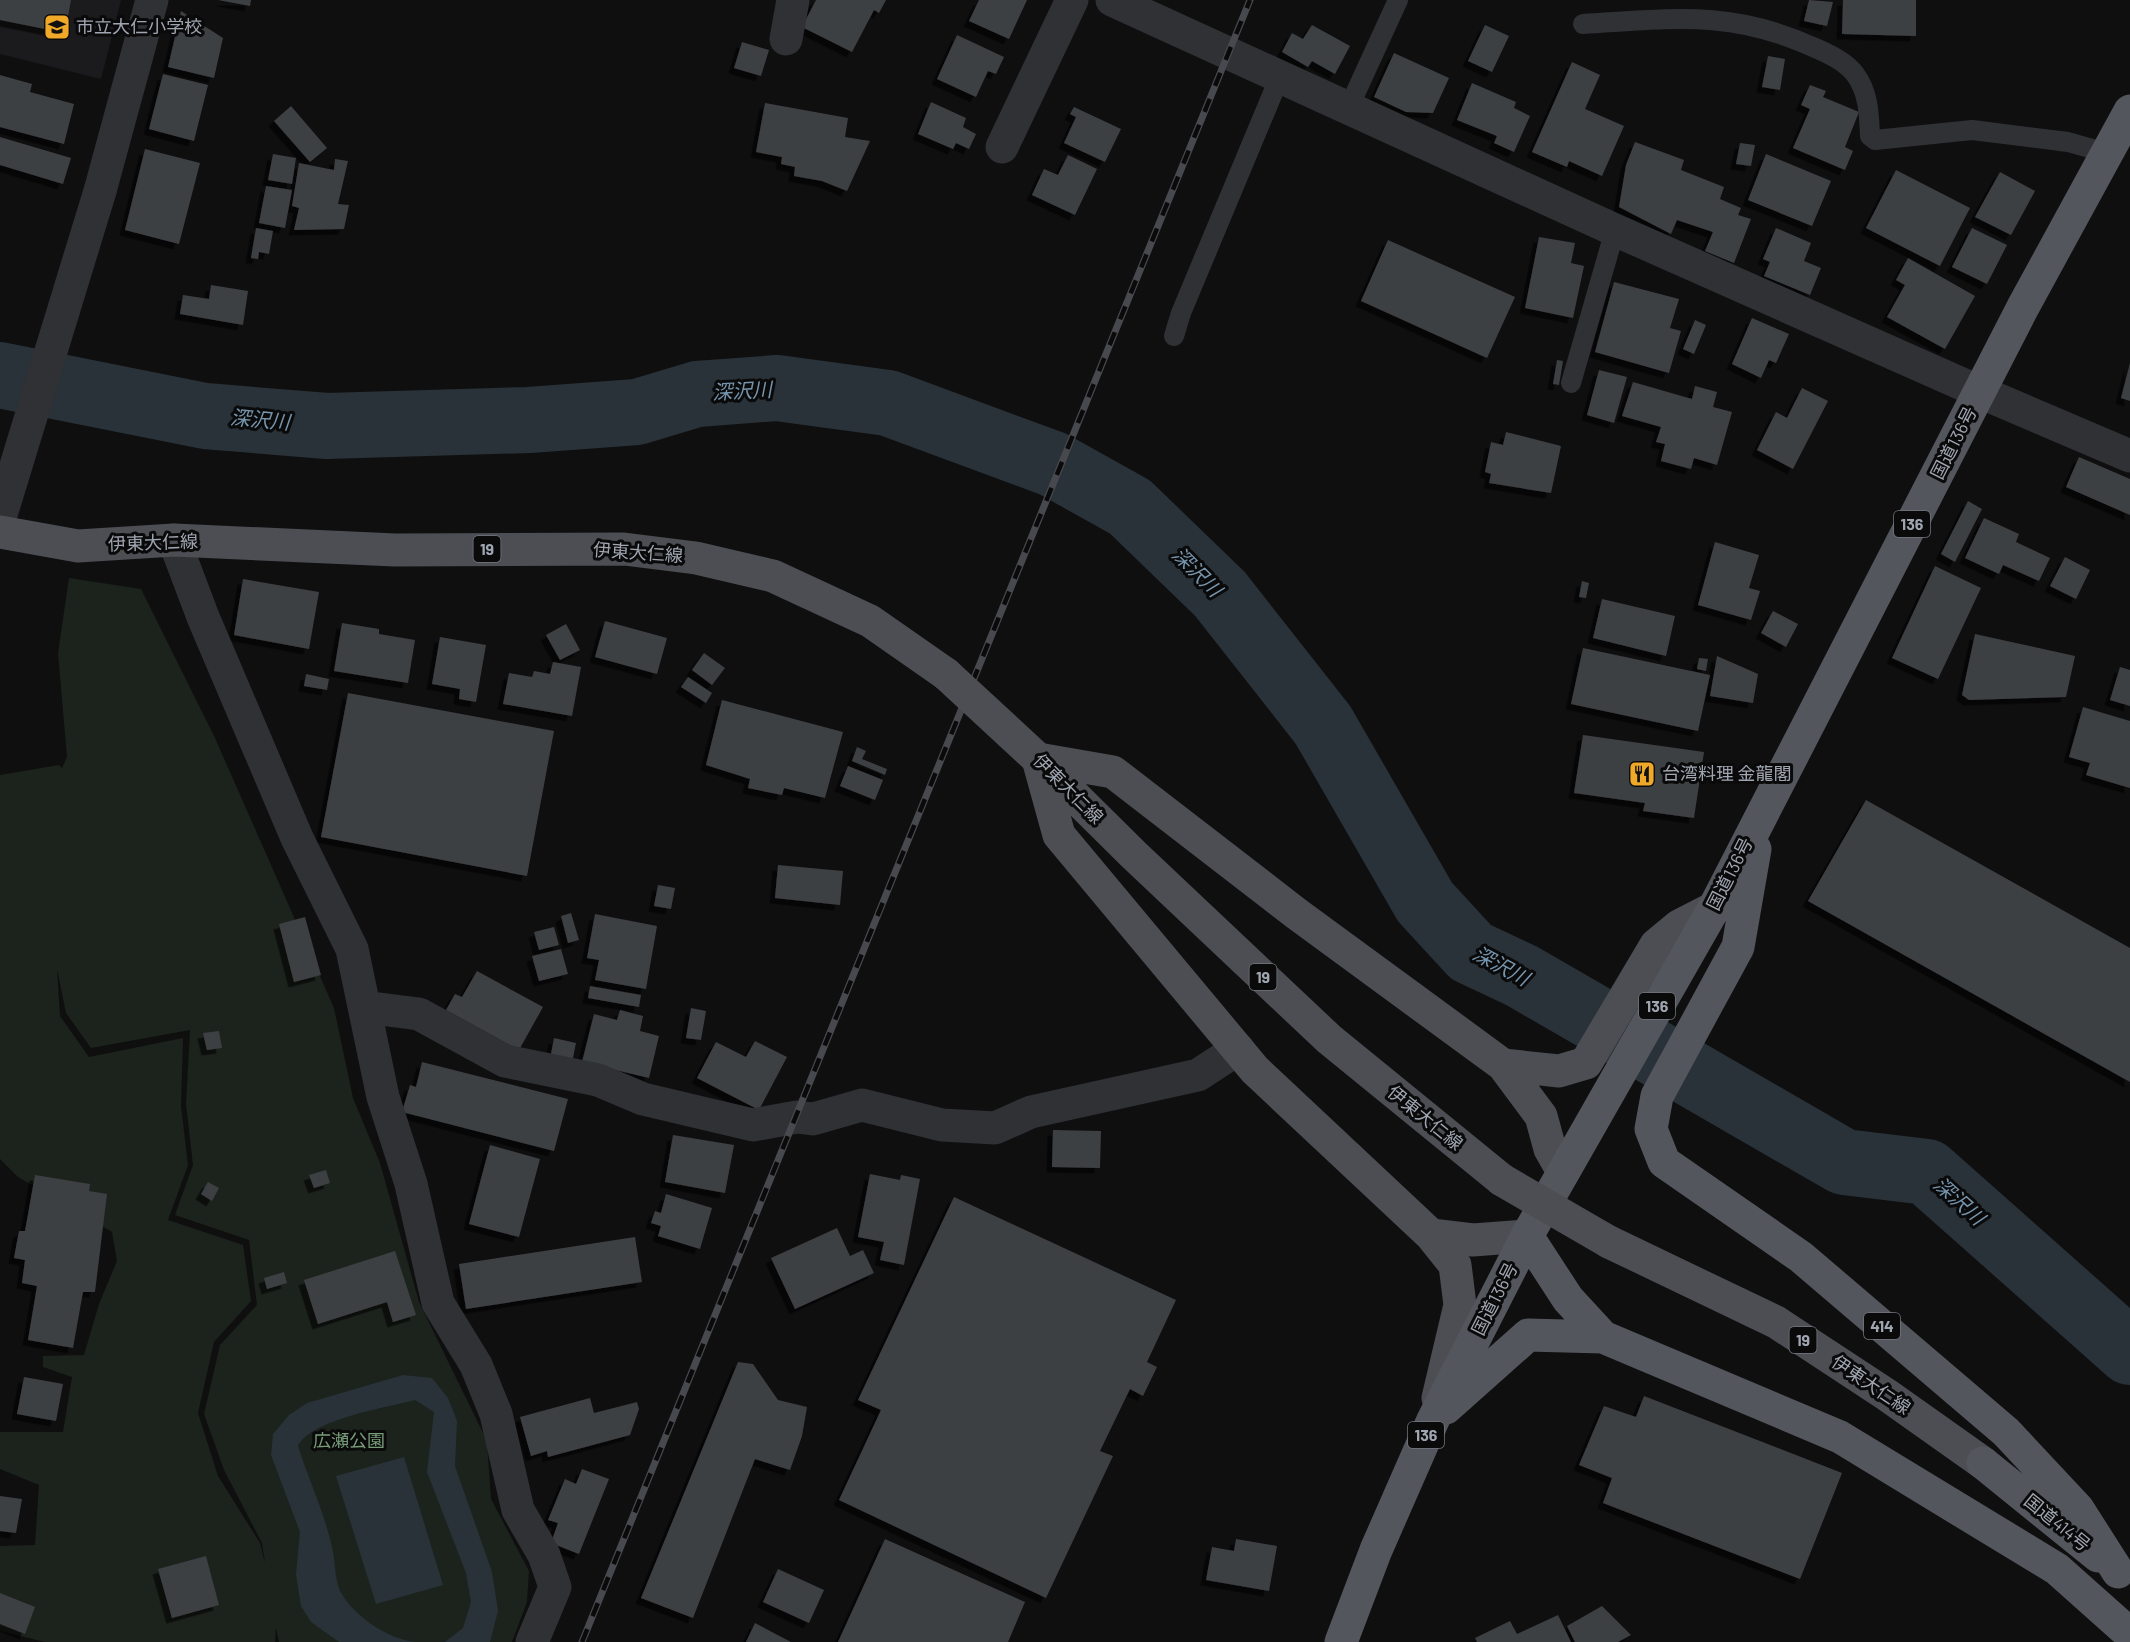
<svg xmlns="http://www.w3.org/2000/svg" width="2130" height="1642" font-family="Barlow,'Noto Sans JP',sans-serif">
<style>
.built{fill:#1b1b1d}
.green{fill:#1b231c;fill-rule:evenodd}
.water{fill:#293238}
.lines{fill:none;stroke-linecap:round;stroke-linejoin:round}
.river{stroke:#293238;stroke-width:66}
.building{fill:#3e3f43;filter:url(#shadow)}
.service{stroke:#303135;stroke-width:20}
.minor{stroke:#303135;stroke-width:33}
.tertiary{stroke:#303135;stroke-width:33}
.primary{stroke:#4c4e54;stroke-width:33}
.trunk{stroke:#54565d;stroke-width:33}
.rail-casing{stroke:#47494e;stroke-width:7}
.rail{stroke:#0a0a0b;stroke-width:4.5;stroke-dasharray:14;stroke-linecap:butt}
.primary-bridge{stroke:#4c4e54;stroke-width:33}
.labels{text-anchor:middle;stroke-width:6;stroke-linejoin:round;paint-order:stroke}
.shield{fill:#0a0a0b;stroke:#73777f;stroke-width:1.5}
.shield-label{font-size:16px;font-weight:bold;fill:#a0a6b1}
.poi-label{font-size:18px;fill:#a0a6b1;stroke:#0a0a0b;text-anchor:start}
.street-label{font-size:18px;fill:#a0a6b1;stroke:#0a0a0b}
.park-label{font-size:18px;fill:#779c78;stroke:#0a0a0b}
.water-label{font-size:20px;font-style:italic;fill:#7695ad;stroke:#0a0a0b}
</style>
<defs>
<filter id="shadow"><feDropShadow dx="-5.5" dy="5.5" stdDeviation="0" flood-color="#0009"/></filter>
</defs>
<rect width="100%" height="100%" fill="#0f0f10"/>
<path class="built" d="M0,0H121L101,79L0,54Z"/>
<path class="green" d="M69,578L141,589L215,738L334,1008L353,1098L380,1163L419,1302L487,1441L491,1499L529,1571L527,1602L512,1642H279L276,1628L275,1642H45L0,1631V1546L35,1545L39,1485L0,1469V1432H63L72,1377L43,1367V1356L84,1355L99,1304L117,1261L112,1232L18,1177L0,1159V775L59,765L62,768L67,757L58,653ZM57,969L66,1013L91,1048L190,1030L186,1104L193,1165L175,1215L249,1240L257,1305L220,1345L204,1414L224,1470L262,1543L265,1563L260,1543L218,1476L198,1413L214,1342L251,1301L243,1245L168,1220L188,1165L181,1106L183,1038L89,1057L60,1016Z"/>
<path class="water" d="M403,1375L432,1378L448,1398L457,1421L455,1466L492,1572L498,1611L490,1642H445L463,1628L471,1602L466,1573L427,1472L434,1412L415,1400C385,1408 312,1419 298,1446C309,1481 326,1516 333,1552C336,1566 334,1583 343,1596C357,1618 389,1639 415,1642H339L311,1622L301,1606L296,1574L300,1532L271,1455L273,1434L289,1415L307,1403Z
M404,1457L443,1585L376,1604L336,1476Z"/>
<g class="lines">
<path class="river" d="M0,375L205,416L327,426L529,420L637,412L697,394L777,388L888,403L1053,464L1130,507L1220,594L1323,725L1425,902L1471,952L1522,976L1844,1162L1927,1172L2130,1352"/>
</g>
<path class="building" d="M0,0H71L65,33L0,20Z
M218,0H251L250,6Z
M816,0H886L879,13L874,10L852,52L802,27Z
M979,0H1027L1009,39L969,21Z
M1809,0L1833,2L1827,26L1804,21Z
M1843,0H1916V36L1842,34Z
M181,11L223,38L214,78L168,67Z
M1312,25L1350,46L1335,74L1312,61L1308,67L1282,52L1292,33L1303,39Z
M1485,25L1509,36L1492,72L1468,61Z
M957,35L1004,57L996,74L988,71L976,97L937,79Z
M742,42L769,50L761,76L734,68Z
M1394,53L1449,78L1433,113L1406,112L1374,97Z
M1768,56L1785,59L1780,90L1762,87Z
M1572,62L1600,75L1585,109L1624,126L1602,176L1569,161L1567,167L1532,152Z
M163,74L208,85L194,141L149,129Z
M0,75L32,84L30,92L74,104L64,144L0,127Z
M1472,83L1516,102L1514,108L1530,116L1514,152L1494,143L1497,136L1457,120Z
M1810,85L1826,91L1823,97L1859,112L1845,147L1853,151L1845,170L1793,148L1810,109L1801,105Z
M931,102L966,118L963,127L976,134L969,149L956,143L953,149L918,134Z
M765,103L848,118L845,137L870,141L847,191L822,181L794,176L795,167L781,164L782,157L756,152Z
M291,106L327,148L310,162L274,121Z
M1074,107L1121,129L1105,162L1064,143L1076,117L1070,114Z
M0,137L71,158L63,184L0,165Z
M1635,142L1684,160L1681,170L1724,187L1720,199L1741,208L1738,215L1751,219L1734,263L1705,251L1713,232L1677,220L1671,234L1619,207L1626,165Z
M1740,143L1755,145L1751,166L1736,164Z
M145,149L200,163L179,244L125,230Z
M273,154L296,158L292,184L268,180Z
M1766,154L1831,181L1812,226L1748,200Z
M1068,155L1097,169L1075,215L1032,195L1044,169L1058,175Z
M335,159L348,161L338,204L349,205L344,229L294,230L299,208L292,206L299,163L334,170Z
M1896,170L1970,208L1940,266L1866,228Z
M2000,172L2035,191L2011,235L1975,217Z
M266,186L292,190L285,228L259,223Z
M256,228L273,231L269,254L259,252L258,259L251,258Z
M1776,228L1811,243L1804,261L1821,268L1810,295L1764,276L1770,262L1763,259Z
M1972,228L2007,245L1987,284L1952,267Z
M1539,237L1575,243L1571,263L1584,266L1573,318L1525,308Z
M1388,240L1515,297L1487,358L1361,301Z
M1908,258L1975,296L1945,349L1887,317L1905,285L1896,280Z
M1614,282L1679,299L1670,328L1681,331L1669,373L1595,352Z
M211,285L248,291L243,325L180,314L183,295L209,299Z
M1752,318L1789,334L1776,363L1769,360L1761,378L1732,364Z
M1695,320L1706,325L1694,354L1683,349Z
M1557,360L1563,361L1559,385L1553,384Z
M2130,363V401L2121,398Z
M1599,370L1627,377L1614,423L1587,415Z
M1633,382L1692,399L1695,386L1717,392L1713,407L1732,412L1717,465L1694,458L1691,469L1661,461L1665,444L1656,442L1661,427L1622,416Z
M1802,388L1828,401L1793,469L1757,450L1776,412L1787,418Z
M1506,432L1561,446L1551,493L1489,483L1491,474L1485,472L1491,442L1503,445Z
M2079,457L2130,479V515L2066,487Z
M1968,501L1982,509L1955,562L1941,554Z
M1984,518L2019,534L2016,542L2050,558L2039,581L2003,565L1999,574L1965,558Z
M1715,542L1759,555L1749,588L1760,591L1751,620L1698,605Z
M2065,557L2090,570L2076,599L2050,586Z
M1935,566L1981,588L1938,679L1892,658Z
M243,579L319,592L309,649L234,635Z
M1582,581L1589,583L1586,598L1579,597Z
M1602,599L1675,616L1666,656L1593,638Z
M1773,611L1798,624L1786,647L1761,633Z
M605,621L667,638L657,674L595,657Z
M342,623L379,629V634L415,640L408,683L334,671Z
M566,624L580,650L560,660L546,635Z
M1975,634L2075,656L2066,697L1969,700L1962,695Z
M440,637L486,645L476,702L459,699L460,689L432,684Z
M1583,648L1710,675L1698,731L1571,704Z
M704,653L725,668L712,685L692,670Z
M1717,656L1758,674L1753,703L1710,696Z
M1699,658L1708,659L1706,671L1697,669Z
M553,662L581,667L572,716L503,704L509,673L532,677L534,671L550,674Z
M2120,667L2130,670V706L2110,700Z
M306,674L329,679L327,690L304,686Z
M688,677L712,693L706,703L681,687Z
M348,693L554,731L527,876L321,837Z
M722,700L843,732L825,798L784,788L782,795L748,788L750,779L706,765Z
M2083,707L2130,721V788L2086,775L2090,763L2069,757Z
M1583,735L1704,752L1694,818L1643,811L1645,803L1574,793Z
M857,747L866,751L862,759L887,769L885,775L852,761Z
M848,766L883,780L875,800L840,786Z
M1866,800L2130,948V1082L1808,901Z
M778,865L843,871L840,905L775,898Z
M658,885L675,888L671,909L654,906Z
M571,913L579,940L568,943L561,916Z
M595,914L657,926L646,989L595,980L599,960L587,958Z
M305,917L321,975L294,982L279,924Z
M554,927L559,945L539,950L534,932Z
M561,949L568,974L539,981L532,956Z
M477,971L543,1007L519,1050L446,1010L455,994L462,997Z
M590,986L641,995L639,1007L588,998Z
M691,1008L706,1011L701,1040L686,1038Z
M620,1010L643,1016L640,1031L659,1036L649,1078L582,1062L594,1014L617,1020Z
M219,1031L222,1048L207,1050L203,1033Z
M554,1038L576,1043L572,1063L550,1059Z
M755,1041L787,1057L759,1110L697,1078L716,1042L746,1057Z
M422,1062L568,1099L554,1151L402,1112L410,1085L416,1087Z
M1053,1130L1101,1131L1100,1168L1052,1167Z
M673,1135L734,1145L725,1193L665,1182Z
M490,1145L540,1159L519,1237L469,1224Z
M326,1170L330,1183L314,1188L309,1175Z
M870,1174L900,1180L901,1175L920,1179L904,1265L880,1260L884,1242L858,1237Z
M35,1175L90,1184L89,1191L107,1194L95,1292H83L73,1348L28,1340L37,1286L22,1283L25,1260L14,1258L19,1231H25Z
M208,1182L219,1188L212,1201L201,1194Z
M666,1194L712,1208L700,1249L658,1236L661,1226L651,1223L655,1211L661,1213Z
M954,1197L1176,1300L1147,1362L1157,1367L1143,1396L1130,1389L1100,1451L1113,1456L1046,1598L839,1500L881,1410L858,1400Z
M837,1228L850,1256L863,1250L874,1273L795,1309L771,1258Z
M635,1237L642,1282L466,1309L459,1264Z
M395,1251L416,1315L393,1322L387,1302L318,1324L304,1280Z
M284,1272L287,1283L267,1289L264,1278Z
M738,1362L753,1364L778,1400L807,1407L802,1436L790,1470L755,1459L693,1618L641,1598Z
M24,1377L63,1384L56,1421L17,1414Z
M1644,1396L1842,1473L1800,1579L1603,1503L1612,1478L1579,1465L1604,1406L1636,1417Z
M590,1398L594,1413L637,1402L639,1409L630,1435L548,1457L547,1451L531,1456L520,1417Z
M582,1469L609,1479L579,1554L551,1543L558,1523L548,1520L565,1479L576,1484Z
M0,1496L22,1499L16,1533L0,1531Z
M885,1539L1025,1602L1008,1642H838Z
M1236,1539L1277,1546L1269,1591L1206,1580L1212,1547L1234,1551Z
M206,1556L219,1605L172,1618L158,1569Z
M778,1569L824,1590L809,1623L763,1602Z
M0,1593L35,1607L25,1634L0,1624Z
M1602,1606L1631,1635L1618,1642H1575L1567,1626Z
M1558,1615L1571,1642H1477L1475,1638L1510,1621L1517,1634Z
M755,1623L791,1642H746Z"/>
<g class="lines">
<path class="service" d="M1583,24C1670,19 1730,9 1813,47C1827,53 1845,61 1855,74C1869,93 1869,114 1870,136L1875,140L1972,130L2068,142L2107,153
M1349,107L1398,0
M1174,336L1181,313L1280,76
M1571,383L1615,230"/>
<path class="minor" d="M1112,0L1615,230L1980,392
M786,39L793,0
M1002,147L1072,0
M100,191L152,0
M174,540L203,617L297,838L352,949L383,1097L411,1184L438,1303L476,1365L496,1414L518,1510L544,1555L555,1587L532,1642
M364,1007L419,1014L505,1061L598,1080L643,1099L753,1125L797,1117L813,1119L862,1105L942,1125L995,1128L1031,1112L1198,1075L1238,1049"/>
<path class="tertiary" d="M1980,392L2130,456
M0,518L100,191"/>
<path class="primary" d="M0,532L78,546L174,540L395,550L624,549L696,558L773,576L870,621L946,674
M1038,759L1113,772L1297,914L1503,1065L1559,1071L1586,1063L1656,945L1679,926L1714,908
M1038,759L1059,835L1255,1070L1431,1235L1473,1240L1527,1236
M1039,761L1134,855L1329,1039L1502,1180
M1503,1065L1541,1116L1550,1149L1563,1172
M1431,1235L1455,1265L1460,1305L1438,1398
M1609,1242L1776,1322L1887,1395L1983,1463"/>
<path class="trunk" d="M1755,849L1738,947L1657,1096L1651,1129L1664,1162L1801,1257L2006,1432L2078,1509L2118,1572
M1527,1236L1568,1299L1603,1337
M1446,1408L1528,1335L1603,1337L1840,1437L2057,1569L2130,1634
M1983,1463L2098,1556
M1341,1642L1376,1550L1433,1420L1527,1236L1714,908L2023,307L2130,111"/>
<defs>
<path id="rail" d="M582,1642L1250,0"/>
</defs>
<use href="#rail" class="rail-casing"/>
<use href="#rail" class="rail"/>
<path class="primary-bridge" d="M946,674L1038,759
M1502,1180L1609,1242"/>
</g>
<defs>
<symbol id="school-square" viewBox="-11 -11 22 22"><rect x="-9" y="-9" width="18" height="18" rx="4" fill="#efa828" stroke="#0a0a0b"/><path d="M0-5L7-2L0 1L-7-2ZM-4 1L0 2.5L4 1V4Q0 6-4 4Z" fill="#111"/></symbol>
<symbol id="restaurant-square" viewBox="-11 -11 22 22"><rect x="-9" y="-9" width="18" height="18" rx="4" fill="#efa828" stroke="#0a0a0b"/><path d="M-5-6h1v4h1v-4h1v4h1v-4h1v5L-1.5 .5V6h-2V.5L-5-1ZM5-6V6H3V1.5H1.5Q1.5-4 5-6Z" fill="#111"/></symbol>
</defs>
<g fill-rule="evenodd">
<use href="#school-square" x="42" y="12" width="30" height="30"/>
<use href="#restaurant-square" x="1627" y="759" width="30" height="30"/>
</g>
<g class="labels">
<g class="shield">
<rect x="1894" y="511" width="36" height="26" rx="4.5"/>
<rect x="473.5" y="536" width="27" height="26" rx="4.5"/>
<rect x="1249.5" y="964" width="27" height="26" rx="4.5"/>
<rect x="1639" y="993" width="36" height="26" rx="4.5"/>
<rect x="1864" y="1313" width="36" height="26" rx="4.5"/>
<rect x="1789.5" y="1327" width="27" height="26" rx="4.5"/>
<rect x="1408" y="1422" width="36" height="26" rx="4.5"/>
</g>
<g class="shield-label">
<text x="1912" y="530">136</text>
<text x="487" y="555">19</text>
<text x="1263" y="983">19</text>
<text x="1657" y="1012">136</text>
<text x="1882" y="1332">414</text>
<text x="1803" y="1346">19</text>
<text x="1426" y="1441">136</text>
</g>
<g class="poi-label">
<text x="76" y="33">市立大仁小学校</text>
<text x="1662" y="780">台湾料理 金龍閣</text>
</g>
<g class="street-label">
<text transform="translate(1954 443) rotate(-63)" y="6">国道136号</text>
<text transform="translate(153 543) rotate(-2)" y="6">伊東大仁線</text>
<text transform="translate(638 553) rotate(4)" y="6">伊東大仁線</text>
<text transform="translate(1068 789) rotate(45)" y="6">伊東大仁線</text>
<text transform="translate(1730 874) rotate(-63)" y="6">国道136号</text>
<text transform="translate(1425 1118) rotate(39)" y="6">伊東大仁線</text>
<text transform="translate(1495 1299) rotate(-63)" y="6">国道136号</text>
<text transform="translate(1871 1385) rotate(34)" y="6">伊東大仁線</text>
<text transform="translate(2057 1523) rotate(39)" y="6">国道414号</text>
</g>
<g class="park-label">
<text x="349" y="1447">広瀬公園</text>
</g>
<g class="water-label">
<text transform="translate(742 391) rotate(-3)" y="7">深沢川</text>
<text transform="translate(260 420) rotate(5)" y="7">深沢川</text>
<text transform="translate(1197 572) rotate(45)" y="7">深沢川</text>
<text transform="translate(1501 966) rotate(28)" y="7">深沢川</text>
<text transform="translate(1959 1201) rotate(42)" y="7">深沢川</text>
</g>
</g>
</svg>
